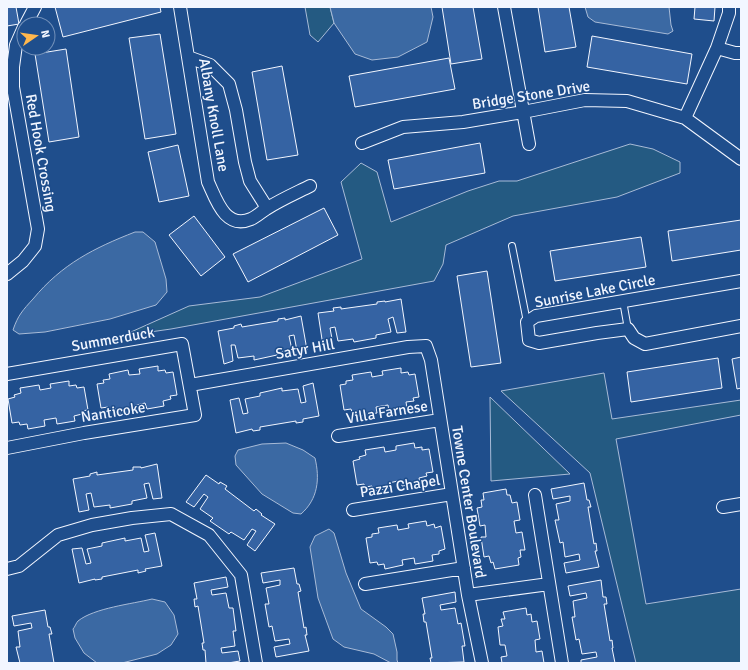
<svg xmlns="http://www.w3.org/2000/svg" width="748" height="670" font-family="Signika,sans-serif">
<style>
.green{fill:#245a82;stroke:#a8bbd7}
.water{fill:#3b69a3;stroke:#a8bbd7}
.building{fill:#3563a3;stroke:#f2f6ff}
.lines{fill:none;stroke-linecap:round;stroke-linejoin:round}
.service-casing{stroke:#f2f6ff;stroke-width:8}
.minor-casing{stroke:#f2f6ff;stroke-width:14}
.service{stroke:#1f4e8c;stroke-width:6}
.minor{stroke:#1f4e8c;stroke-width:12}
.labels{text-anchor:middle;stroke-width:3;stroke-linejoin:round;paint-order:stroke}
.street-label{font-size:15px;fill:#f2f6ff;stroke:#1f4e8c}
</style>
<rect width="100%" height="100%" fill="#1f4e8c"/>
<path class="green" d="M305,7H330L334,23L318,42L310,35Z
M630,144L653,149L680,162V173L617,197L513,216L446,245L443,264L434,281L171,329L122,336L189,306L260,297L362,259L341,182L361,163L377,172L391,222L468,191L499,181H517Z
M604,373L612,419L741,400V415L616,439L646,604L741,589V663H636L590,473L501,391Z
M490,397L570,474L491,481Z"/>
<path class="water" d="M330,7H431L433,17L427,42L398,57L372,60L355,54L334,23Z
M585,7H669L671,25L673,31L668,34L595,22L588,17Z
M135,232H143L155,242L166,279L167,292L156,305L110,319L45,332L19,334L13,330C18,315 23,310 33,299C62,264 94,248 135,232Z
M286,443L303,450L315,458C320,479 318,499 301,514L293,513L262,494L236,465L235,456L238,450L262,444Z
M329,529L334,533L346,573L361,609L386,627L393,634L397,652V660L398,663H391L374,654L344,647L333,639L318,598L310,547L315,536Z
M152,599L165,602L174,615L178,634L171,645L157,654L122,663H97L84,653L75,638L73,629C75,627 76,623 78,621C94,608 132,604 152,599Z"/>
<path class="building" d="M7,7H16L19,24L7,26Z
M55,7H160L161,12L63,37Z
M442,7H473L482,59L451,64Z
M538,7H569L576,47L545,52Z
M695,7H715L714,21L694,19Z
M160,34L176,134L145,139L129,38Z
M592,36L692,54L687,84L587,67Z
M66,49L79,137L49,142L35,54Z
M449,58L455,89L355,107L349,76Z
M282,66L298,155L267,160L252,72Z
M480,143L485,173L394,189L388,160Z
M178,145L189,196L159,202L148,152Z
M324,208L338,235L248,282L233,254Z
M194,216L225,257L201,276L169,235Z
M741,220V250L672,261L668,231Z
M641,237L646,267L555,281L550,251Z
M487,271L501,363L471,367L457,276Z
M401,299L406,332L397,333L393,317L388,319L391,332L376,335V338L354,342L353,339L338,341L335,327L330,328L333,344L323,346L318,313L334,311L333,308L341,307V309L377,304V302L385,301V302Z
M301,316L307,350L297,351L294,335L289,336L292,350L277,352V355L254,360V356L238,358L235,345H231L233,361L224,364L218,331L234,328V326L241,324L242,327L278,321V319L285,318V320Z
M741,357V388L737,389L732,359Z
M718,358L722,388L631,402L627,372Z
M158,366V371L165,370L166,373L173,372L177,395L170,396L171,399L163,401L164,406L147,409L145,403L133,406L134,411L117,414L116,409L109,410L108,407L101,408L97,384L104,383L103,380L110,379L109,374L128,370L129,375L140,374L139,369Z
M401,368V373L408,372L409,375L415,374L419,397L413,398L414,401L406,402L407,408L389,411L388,405L376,407L377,413L359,416L358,411L352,412L351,409L344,410L340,385L346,384V381L353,380L352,375L371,372L372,377L383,375L382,371Z
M69,381V386L76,385L77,388L84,387L88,410L81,411L82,414L74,416L75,421L57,424L56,418L44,420L45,426L28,429L27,424L20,425L19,422L12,423L8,399L15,397L14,395L21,393L20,388L39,385L40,390L51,388L50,384Z
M313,383L319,416L303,419V422L296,423V421L260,427V430L253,431L252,429L236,433L230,400L239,398L243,414L248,413L245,399L260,396V393L282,388V391L298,389L301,403L306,402L303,386Z
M414,443L415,448L422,447V450L429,449L433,472L426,473L427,476L419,478L420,483L402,486V480L389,483L390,488L373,491L372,486L365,487L364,484L357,485L353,461L360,459L359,457L366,455L365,450L384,447L385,452L396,450V446Z
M157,464L162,498L153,499L149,483L144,484L147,498L132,501V504L110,508V505L94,507L91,493L86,494L89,510L79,512L73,479L90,476V474L97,472V475L133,470V467H141V468Z
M206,475L219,484L220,482L227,486L225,489L254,511L256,509L262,514L261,515L275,524L255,551L247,545L256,531L252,529L244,540L231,532L229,534L210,521L213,518L200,509L208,497L204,494L194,507L186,502Z
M584,483L587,500H589L591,507H588L594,544L596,543L597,551H595L599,567L566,573L564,563L580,560L579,554L565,557L563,542L560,543L555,520H559L556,504L570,501V496L553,499L551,489Z
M506,489L507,495H510L512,503L517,502L520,520L514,521L516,533L522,532L525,550H520L521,557L518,558L519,565L495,569L493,562L491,563L489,556L484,557L481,537H486L485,525L480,526L477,508L482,507L481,500H484L483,493Z
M426,521L427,526L434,524L435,528L441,526L445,549L439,551V554L432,555L433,561L415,564L414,558L402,560L403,565L385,569L384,564L378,565L377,562L370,563L366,538L372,537V534L379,533L378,528L397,525L398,530L409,528L408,524Z
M155,533L162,566L145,569L146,571L138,573V570L102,577V579L95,580V579L79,583L72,549L82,548L86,564L91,563L87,549L102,546V543L125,538V541L141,538L144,552L149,551L145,535Z
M294,568L297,584H299L301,591L298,592L304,628L306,627L307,635H305L309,651L276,657L274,647L290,644L289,639L275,641L272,626L269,627L265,604H269L266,588L280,585V580L263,583L261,573Z
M226,577L228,587L211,590L212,595L226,593L229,608H233L236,631H233L235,646L221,648L222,653L238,651L240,661L228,663H206L205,650H203L202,643H204L198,606L195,607L194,599H197L194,583Z
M601,580L603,597H606L607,604H604L610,641L612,640L613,648H612L615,663H581V660L597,657L596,652L582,654L579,639L576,640L572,617H575L573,601L587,598L586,593L570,596L568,586Z
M455,592L456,602L440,605L441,610L455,608L458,624L461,623L465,646H462L464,662L431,663L430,658H432L426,622H424L423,614H425L422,598Z
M526,608L527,615L531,614L532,622L537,621L540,639L535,640L536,652L542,651L544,663H502L501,657L507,656L505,645H500L498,627L503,626L501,619H505L503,612Z
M45,610L48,627H50L52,634H49L54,663H20L16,647H20L18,631L32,628L31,623L14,626L12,616Z"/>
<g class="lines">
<defs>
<path id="service" d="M512,246L527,322
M623,301L628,329"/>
<path id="minor" d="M180,7L208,182C216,199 225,230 251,219C256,217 261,212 266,209C280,200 296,193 310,186
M504,7L529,144
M26,24L35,7
M717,48L735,53H741
M188,57L210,65L229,84L236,110L245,162L250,181L267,208
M685,118L717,48L729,13V7
M362,143L403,127L463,122L523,112L585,100L627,101L685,118L741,159
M7,274L23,261L35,246L38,229L13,87V67L16,45L24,27
M741,281L536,316L527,322L529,340L539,343L597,333L628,329L634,338L645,344L741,326
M7,374L182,344L195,415L84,433L7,448
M190,385L408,347L426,346L431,360L468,595L482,663
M338,436L440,420
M535,495L562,663
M723,507L741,504
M353,510L452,494
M7,569L19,566L58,535L92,525L132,518L171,514L209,535L241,575L256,663
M365,584L464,568
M468,595L549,584"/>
</defs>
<use href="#service" class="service-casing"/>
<use href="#minor" class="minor-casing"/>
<use href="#service" class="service"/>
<use href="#minor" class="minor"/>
</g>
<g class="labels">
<g class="street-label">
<text transform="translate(531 95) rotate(-9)" y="5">Bridge Stone Drive</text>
<text transform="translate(214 115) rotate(80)" y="5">Albany Knoll Lane</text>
<text transform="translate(41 153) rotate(80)" y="5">Red Hook Crossing</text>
<text transform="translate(595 291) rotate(-11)" y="5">Sunrise Lake Circle</text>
<text transform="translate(113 339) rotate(-10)" y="5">Summerduck</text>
<text transform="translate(305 349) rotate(-10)" y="5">Satyr Hill</text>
<text transform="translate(113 412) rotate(-9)" y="5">Nanticoke</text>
<text transform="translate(387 412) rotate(-9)" y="5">Villa Farnese</text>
<text transform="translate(400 486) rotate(-9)" y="5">Pazzi Chapel</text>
<text transform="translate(469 502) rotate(81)" y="5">Towne Center Boulevard</text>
</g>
</g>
<rect width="748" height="670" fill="none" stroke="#f2f6ff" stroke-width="16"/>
<g transform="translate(36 36) rotate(77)"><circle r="19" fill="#1f4e8c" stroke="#7391ba"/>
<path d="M0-3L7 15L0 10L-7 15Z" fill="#ffb74d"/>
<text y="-6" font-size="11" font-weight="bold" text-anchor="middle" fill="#f2f6ff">N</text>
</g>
</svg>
